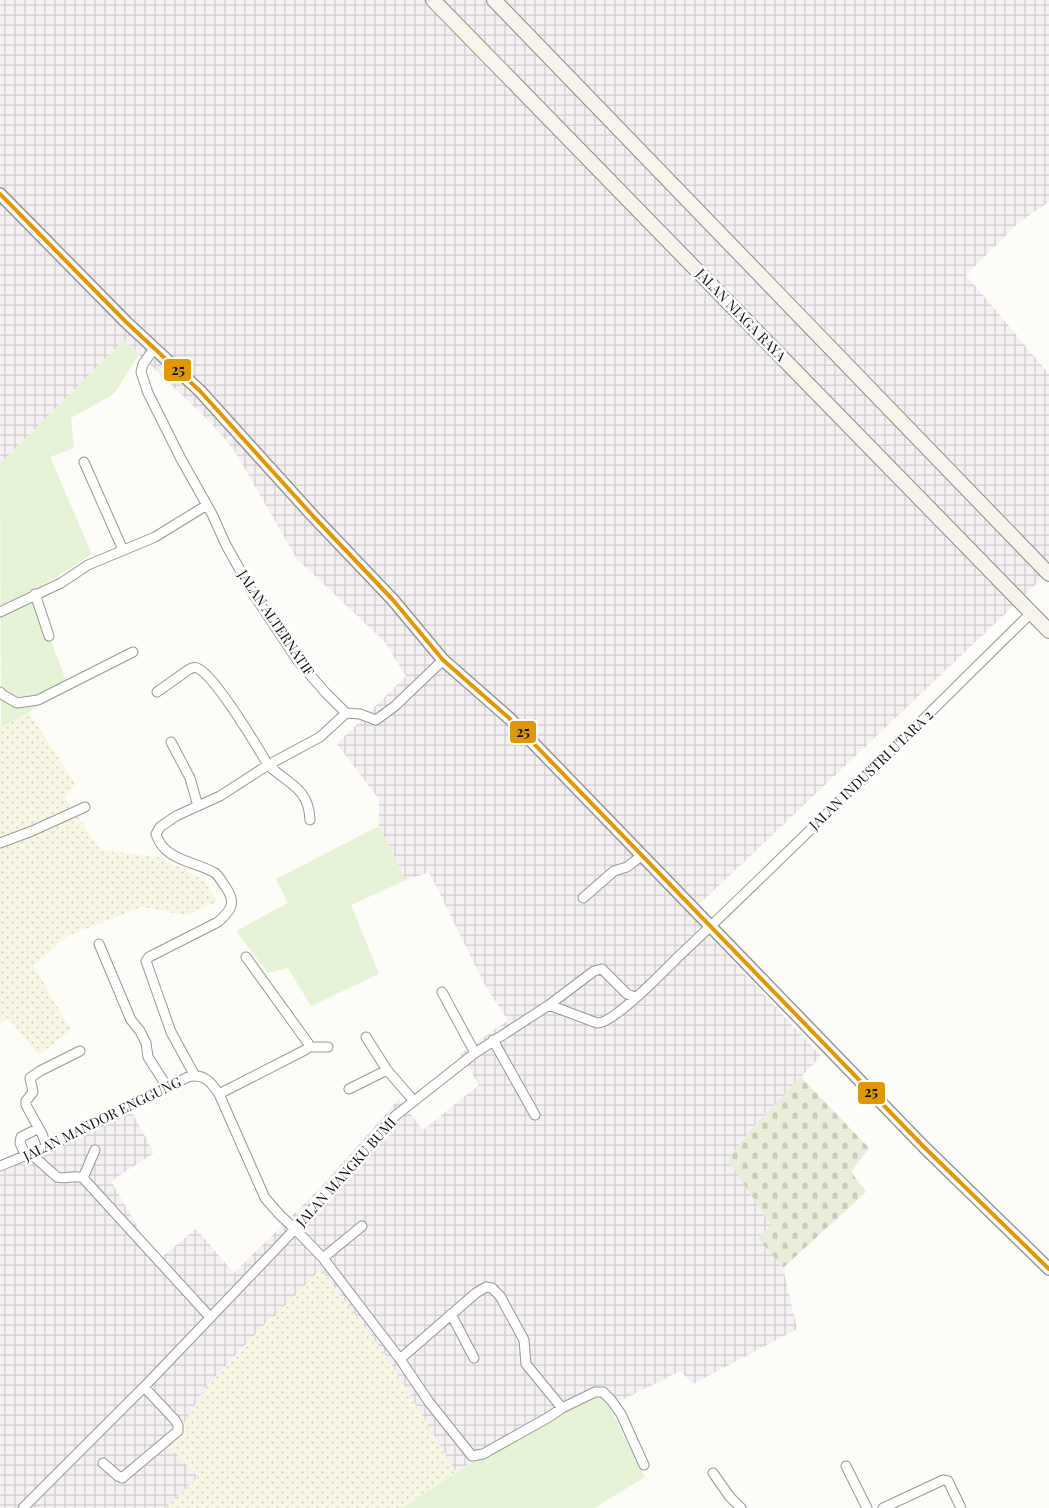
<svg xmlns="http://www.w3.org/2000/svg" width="1049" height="1508" font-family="'Playfair Display',serif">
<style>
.industrial{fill:url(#industrial-grid)}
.farmland{fill:url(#farmland-dots)}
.grass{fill:#e7f3d7}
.cemetery{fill:url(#cemetery-stones)}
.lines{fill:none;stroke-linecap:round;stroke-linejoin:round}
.minor-casing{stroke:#979795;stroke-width:11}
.tertiary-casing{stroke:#979795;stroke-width:14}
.secondary-casing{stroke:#8e8d8b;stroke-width:16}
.minor{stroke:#fffffe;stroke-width:9}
.tertiary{stroke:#fffffe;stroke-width:11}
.secondary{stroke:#f6f4eb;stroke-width:14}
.bus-1-casing{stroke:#fff;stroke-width:8}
.bus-1{stroke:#e09702;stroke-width:4}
.labels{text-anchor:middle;stroke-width:5;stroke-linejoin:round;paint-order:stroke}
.street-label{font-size:14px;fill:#111;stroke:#fff}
.line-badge{stroke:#fff;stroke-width:2}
.pale-badge-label{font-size:14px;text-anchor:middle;font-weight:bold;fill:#111}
</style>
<defs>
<pattern id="industrial-grid" width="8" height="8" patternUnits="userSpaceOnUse" patternTransform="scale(1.25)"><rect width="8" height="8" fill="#f5f0f3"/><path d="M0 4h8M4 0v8" fill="none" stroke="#d1cdcf"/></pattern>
<pattern id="farmland-dots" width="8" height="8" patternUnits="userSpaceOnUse" patternTransform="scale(1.25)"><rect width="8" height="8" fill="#f9f7e4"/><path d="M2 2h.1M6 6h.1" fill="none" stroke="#d4d3c3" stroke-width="1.8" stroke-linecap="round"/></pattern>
<pattern id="cemetery-stones" width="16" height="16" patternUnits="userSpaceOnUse" patternTransform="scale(1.25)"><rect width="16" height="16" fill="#e9eedb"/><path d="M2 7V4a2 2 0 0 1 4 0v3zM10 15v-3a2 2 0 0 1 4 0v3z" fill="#c7cbbb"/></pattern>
</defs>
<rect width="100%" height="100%" fill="#fdfcf7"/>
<path class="industrial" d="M0,0H1049V202L1018,223L966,275L1049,374V572L689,914L821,1056L750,1130L728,1160L771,1225L758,1238L783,1268L797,1329L693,1384L680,1371L620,1401L599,1388L560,1404L456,1472L387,1357L272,1317L207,1385L170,1447L198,1477L165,1508H0V1169L131,1110L154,1153L111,1181L157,1261L196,1229L234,1273L320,1188L399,1099L423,1130L479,1085L460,1054L508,1020L486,987L429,872L406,880L379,826V799L337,744L406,676L384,641L297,559L234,450L210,422L124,340L0,464Z"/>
<path class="farmland" d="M29,712L76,785L65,797L101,850L159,857L204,880L217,902L186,915L141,907L66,937L34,966L71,1030L39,1055L8,1018L0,1023V726Z
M321,1269L387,1357L456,1472L402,1508H165L198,1477L170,1447L207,1385Z"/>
<path class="grass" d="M124,340L139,354L114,394L71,418L74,448L50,457L92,554L32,592L67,683L29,712L1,727L0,464Z
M379,826L406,880L351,905L379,974L311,1006L288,968L268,973L236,931L288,903L276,879Z
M599,1388L645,1477L596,1507V1508H402L560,1404Z"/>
<path class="cemetery" d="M801,1077L869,1148L851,1172L866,1192L783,1268L758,1238L771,1225L728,1160L750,1130Z"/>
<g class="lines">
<defs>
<path id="minor" d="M154,349L143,364L141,372L148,393L181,459L212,514L226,545L254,595L298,661L325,692L346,713L360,714L376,720L395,706L443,660
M84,462L123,550
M35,594L49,636
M0,612L61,583L88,565L155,537L207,505
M0,692L3,695L17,703L38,700L133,652
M157,692L188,670C191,668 195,666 199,669C216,678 257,746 268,765C288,784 309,788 310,820
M171,742L190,778L198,806
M0,843L32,831L85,807
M583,898L614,871L627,867L641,856
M99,944L131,1020L140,1031L146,1043L148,1057L164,1082L166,1088
M246,957L308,1043L309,1047
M442,992L475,1053
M549,1005L597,1023C613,1024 664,971 678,957C798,844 914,728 1031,613
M366,1037L387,1070L413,1100
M493,1040L535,1115
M195,1076L171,1032L146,961L149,957L218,922C233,909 236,902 225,886C222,882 219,876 215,873C195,861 164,861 156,834L160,827L176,816L220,796L268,765L320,737L346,713
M349,1089L387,1070
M219,1094L305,1050L309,1047H328
M47,1147L42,1134L26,1105V1101L33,1092L30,1078L40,1071L80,1051
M31,1154L57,1177C66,1180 74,1174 83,1178L210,1317
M26,1156L20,1143L21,1137L39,1128
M0,1166L58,1142L188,1077C204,1073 211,1082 219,1094L265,1198L280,1215L295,1229L323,1258L400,1359L429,1402L472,1456L483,1454L549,1417L562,1408L595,1392H603L611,1400L621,1414L644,1465
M83,1178L95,1150
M323,1258L362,1226
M451,1314L474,1358
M400,1359L476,1293L486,1287L492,1288L500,1296L524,1340L526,1364L562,1408
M103,1463L118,1476L122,1478L178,1431V1425L175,1420L144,1387
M846,1466L867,1508
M713,1473L730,1497L741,1508
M23,1508L144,1387L295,1229L395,1116L475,1053L549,1005L594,971L602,969L627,994L635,997
M883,1508L943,1480L948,1481L961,1508"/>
<path id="tertiary" d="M0,194L126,322L200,391L313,516L393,600L443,660L509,718L924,1147L1049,1269"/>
<path id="secondary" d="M433,0L1049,631
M494,0L1049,574"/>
</defs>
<use href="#minor" class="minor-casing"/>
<use href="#tertiary" class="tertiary-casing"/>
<use href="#secondary" class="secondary-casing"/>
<use href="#minor" class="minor"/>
<use href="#tertiary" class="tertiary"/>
<use href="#secondary" class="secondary"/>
<defs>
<path id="bus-1" d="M0,194L126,322L200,391L313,516L393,600L443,660L509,718L924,1147L1049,1269"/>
</defs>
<use href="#bus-1" class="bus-1-casing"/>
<use href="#bus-1" class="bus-1"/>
</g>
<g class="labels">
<g class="street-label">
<text transform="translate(741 315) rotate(46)" y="5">JALAN NIAGA RAYA</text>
<text transform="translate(276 623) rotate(56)" y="5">JALAN ALTERNATIF</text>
<text transform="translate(871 770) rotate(-44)" y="5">JALAN INDUSTRI UTARA 2</text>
<text transform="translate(102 1119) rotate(-26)" y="5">JALAN MANDOR ENGGUNG</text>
<text transform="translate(346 1172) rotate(-48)" y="5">JALAN MANGKU BUMI</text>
</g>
</g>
<g class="line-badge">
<rect x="163" y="358" width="29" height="24" rx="5" fill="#e09702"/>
<rect x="509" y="720" width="28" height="24" rx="5" fill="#e09702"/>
<rect x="857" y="1081" width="29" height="24" rx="5" fill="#e09702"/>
</g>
<g class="pale-badge-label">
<text x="178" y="375">25</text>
<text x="523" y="737">25</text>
<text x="871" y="1097">25</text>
</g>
</svg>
